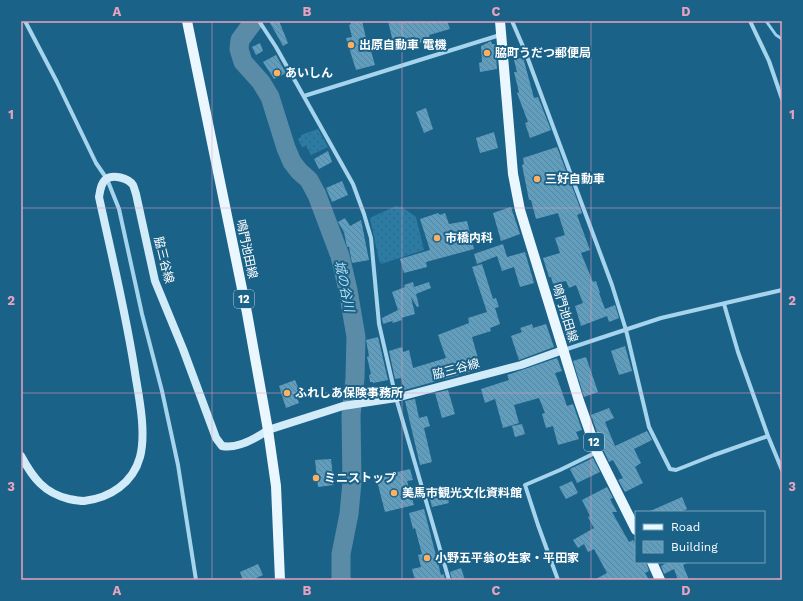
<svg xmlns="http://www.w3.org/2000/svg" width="803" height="601" font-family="'Work Sans','Noto Sans JP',sans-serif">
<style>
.grass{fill:url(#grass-dots)}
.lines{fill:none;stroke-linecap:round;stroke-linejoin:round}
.stream{stroke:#98d2ee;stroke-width:3}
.river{stroke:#5a8ca7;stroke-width:19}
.building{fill:url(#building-back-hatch)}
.street{stroke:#a5d4ec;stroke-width:4}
.secondary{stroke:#d2ebf9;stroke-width:8}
.primary{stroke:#ebf7ff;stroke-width:10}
.grid{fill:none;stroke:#e7a3bd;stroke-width:1;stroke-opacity:0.55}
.poi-dot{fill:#fdb062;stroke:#1b6289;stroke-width:1.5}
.labels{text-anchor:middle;stroke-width:4;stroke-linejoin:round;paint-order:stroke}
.shield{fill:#1b6289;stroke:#bbd0dc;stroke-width:1}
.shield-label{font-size:11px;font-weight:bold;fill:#fff}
.poi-label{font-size:12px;font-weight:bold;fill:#fff;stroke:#1b6289;text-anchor:start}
.street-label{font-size:12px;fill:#fff;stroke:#1b6289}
.water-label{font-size:13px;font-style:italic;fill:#b1ddf4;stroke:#1b6289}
.neatline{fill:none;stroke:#e7a3bd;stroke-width:1.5}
.grid-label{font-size:13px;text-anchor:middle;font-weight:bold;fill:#e7a3bd}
</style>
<defs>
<pattern id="grass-dots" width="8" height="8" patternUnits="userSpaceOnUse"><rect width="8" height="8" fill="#2b7ca5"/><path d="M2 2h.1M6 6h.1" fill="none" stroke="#3c6478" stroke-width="1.8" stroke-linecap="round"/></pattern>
<pattern id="building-back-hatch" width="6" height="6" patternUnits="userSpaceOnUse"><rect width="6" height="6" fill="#619ebe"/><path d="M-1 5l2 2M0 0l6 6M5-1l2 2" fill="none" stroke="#5b859c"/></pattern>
</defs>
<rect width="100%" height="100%" fill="#1b6289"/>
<path class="grass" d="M318,129L328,147L311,155L306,146L302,147L298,139L301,137V135Z
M396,206L402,207L416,217L424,250L381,264L379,260L370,218Z"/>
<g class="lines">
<path class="stream" d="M766,21L776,35L782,39"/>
<path class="river" d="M254,21L240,40L239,49L243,62L261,82L270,97L286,148L292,162L299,171L309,180L317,195L340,256L348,290L356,337L355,378L351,415L352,482L349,514L341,554V580"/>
</g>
<path class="building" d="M269,21H279L288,43L283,46Z
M350,21H362L369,51H371L375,65L356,70L346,38L352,37L349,25L351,24Z
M388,21H447L450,29L429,35L430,40L395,50Z
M491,41L492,44H495L497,69L480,72L479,63L482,62L481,46Z
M260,43L263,51L256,55L252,47Z
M276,55L286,73L274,79L263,62Z
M523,57L534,98L538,97L551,130L530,138L525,123L528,122L517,93L519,92L514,72H517L514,60Z
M426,108L433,129L424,133L416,112Z
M494,132L498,148L480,153L476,138Z
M557,147L582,213L577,215L590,250L581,253L593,282L596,281L600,293H599L605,309L615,305L619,318L609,322L607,316L581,326L575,306L583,303L576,285L569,288L566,281L553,284L551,277H549L543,258L560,253L555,238L565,235L558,213L536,219L531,200H529L522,165L524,164L523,158Z
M328,151L332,162L319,169L314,159Z
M342,181L348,195L332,202L326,188Z
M511,207L520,234L501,241L493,213Z
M438,213L440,215L445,213L449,224L467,221L474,249L426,262L427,267L404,273L400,259L430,250L420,219Z
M345,218L350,226L361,220L369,260L352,263L349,247H347L344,232L338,222Z
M503,244L507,257L525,252L534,283L520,287L514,267L502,271L497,256L477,264L474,254Z
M482,264L493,299L496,298L499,307L495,308L500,324L490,328L491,331L472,337L481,369L404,390L401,378L395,379L389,351L402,347L403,352L409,350L413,368L446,358L438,335L469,323L468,318L487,312L472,267Z
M413,282L414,287L429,282L431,288L416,294L419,306L417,307L411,297L415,314L401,318L402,320L393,323L392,321L383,324L382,318L398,310L392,292L405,287L404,285Z
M532,324L533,328L546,324L554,347L519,360L511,336L522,332L520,328Z
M378,337L388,380L373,383V382H370L369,375L371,374L367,357L369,356L366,340Z
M625,346L632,371L619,375L611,351Z
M586,357L598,392L584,397L573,361Z
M557,358L562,371L555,373L561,389L567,406L573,404L582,430L576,432L579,439L558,445L553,426L546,428L542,414L545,413L539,398L514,405L519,423L503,428L495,399L485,403L481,389L509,380L507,375Z
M295,380L302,397L297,398L299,403L286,408L279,386Z
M448,390L455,414L442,418L435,393Z
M415,399L419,418L427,416L430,426L424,428L432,462L420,465L405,401Z
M609,408L614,418L605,422L615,446L647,431L652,440L634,449L641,463L635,467L643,483L625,492L618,480L623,478L613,460L609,462L603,449L591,415Z
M522,424L525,434L515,437L512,426Z
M593,458L600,472L577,483L570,469Z
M331,459L334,485L318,487L315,460Z
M410,469L413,480L407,481L414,505L385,512L376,477Z
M572,481L578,493L566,499L559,487Z
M607,487L613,498L610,499L617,512H612L629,542L633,540L636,545V562H646L649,571L645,573L649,580H594L607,573L594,549L588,552L584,544L578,548L573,540L594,528L588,517L590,516L582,500Z
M445,488L449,503L432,507L428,492Z
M682,497L687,509L680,512H648Z
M424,509L441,575L444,574L445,580H415L412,569L421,567L418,555L422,554L415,528L413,529L409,513Z
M668,562H689L683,565L689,580H678L674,569L664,574L661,566Z
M258,564L263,575L252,580H243L240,572Z
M461,568L465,580H452L450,572Z"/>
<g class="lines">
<path class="street" d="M25,21L57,82L96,163L107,179L119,209L142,314L162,391L178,465L196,580
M259,21L276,47L353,184L364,214L371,238L379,324L396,398L449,580
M512,21L525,51L612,285L626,330L649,427L670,469L676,470L714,455L768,436
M750,21L769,61L782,99
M304,96L500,35
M724,304L738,352L768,436L782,470
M564,350L661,318L782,290
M558,580L538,525L525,485L560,470L597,452"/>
<path class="secondary" d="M21,456C33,478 44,493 69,499C74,500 79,501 84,501C110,498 133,483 140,457C146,434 140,402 136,379C127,317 112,257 99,197C100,191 101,183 106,179C113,174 128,178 133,185C134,187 135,191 136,194L155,281L183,349L216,438L222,446C237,449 255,439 268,430L343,406L396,398L521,365L563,350"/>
<path class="primary" d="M187,21L247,313L268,430L276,486L280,580
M500,21L513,174L520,210L579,401L597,452L636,530
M652,562L660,580"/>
</g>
<path class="grid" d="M212,21V580M402,21V580M591,21V580M21,208H782M21,393H782"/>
<g class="poi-dot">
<circle cx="351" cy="45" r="4"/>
<circle cx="487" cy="53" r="4"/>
<circle cx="277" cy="73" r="4"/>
<circle cx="537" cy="179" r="4"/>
<circle cx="437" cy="238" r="4"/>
<circle cx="287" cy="393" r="4"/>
<circle cx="316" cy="478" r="4"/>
<circle cx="394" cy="493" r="4"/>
<circle cx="427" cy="558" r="4"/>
</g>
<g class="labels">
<g class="shield">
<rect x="234" y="290" width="20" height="18" rx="3"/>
<rect x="584" y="433" width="20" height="18" rx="3"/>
</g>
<g class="shield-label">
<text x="244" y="303">12</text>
<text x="594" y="446">12</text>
</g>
<g class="poi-label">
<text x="359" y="49">出原自動車 電機</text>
<text x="495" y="57">脇町うだつ郵便局</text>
<text x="285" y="77">あいしん</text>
<text x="545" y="183">三好自動車</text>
<text x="445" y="242">市橋内科</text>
<text x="295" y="397">ふれしあ保険事務所</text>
<text x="324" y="482">ミニストップ</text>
<text x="402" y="497">美馬市観光文化資料館</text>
<text x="435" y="562">小野五平翁の生家・平田家</text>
</g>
<g class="street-label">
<text transform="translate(247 249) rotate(78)" y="4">鳴門池田線</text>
<text transform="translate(164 260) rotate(76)" y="4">脇三谷線</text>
<text transform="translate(565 313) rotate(73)" y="4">鳴門池田線</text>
<text transform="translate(456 369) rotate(-15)" y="4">脇三谷線</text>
</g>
<g class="water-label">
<text transform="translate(345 286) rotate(78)" y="5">城の谷川</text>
</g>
</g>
<rect width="803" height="601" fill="none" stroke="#1b6289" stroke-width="44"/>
<rect x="635" y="511" width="130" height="52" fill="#1b6289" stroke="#76a1b8"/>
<rect x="643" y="524" width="20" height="6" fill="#ebf7ff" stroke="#76a1b8"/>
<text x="671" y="531" font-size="12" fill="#ffffff">Road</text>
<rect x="643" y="541" width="20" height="12" fill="url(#building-back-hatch)" stroke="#76a1b8"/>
<text x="671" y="551" font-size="12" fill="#ffffff">Building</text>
<rect x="22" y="22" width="759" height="557" class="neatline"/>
<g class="grid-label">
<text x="117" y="16">A</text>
<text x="307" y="16">B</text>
<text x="496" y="16">C</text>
<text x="686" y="16">D</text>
<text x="11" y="119">1</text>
<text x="792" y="119">1</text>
<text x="11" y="305">2</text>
<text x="792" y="305">2</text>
<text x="11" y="491">3</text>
<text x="792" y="491">3</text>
<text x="117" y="595">A</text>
<text x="307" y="595">B</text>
<text x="496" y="595">C</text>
<text x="686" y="595">D</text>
</g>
</svg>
